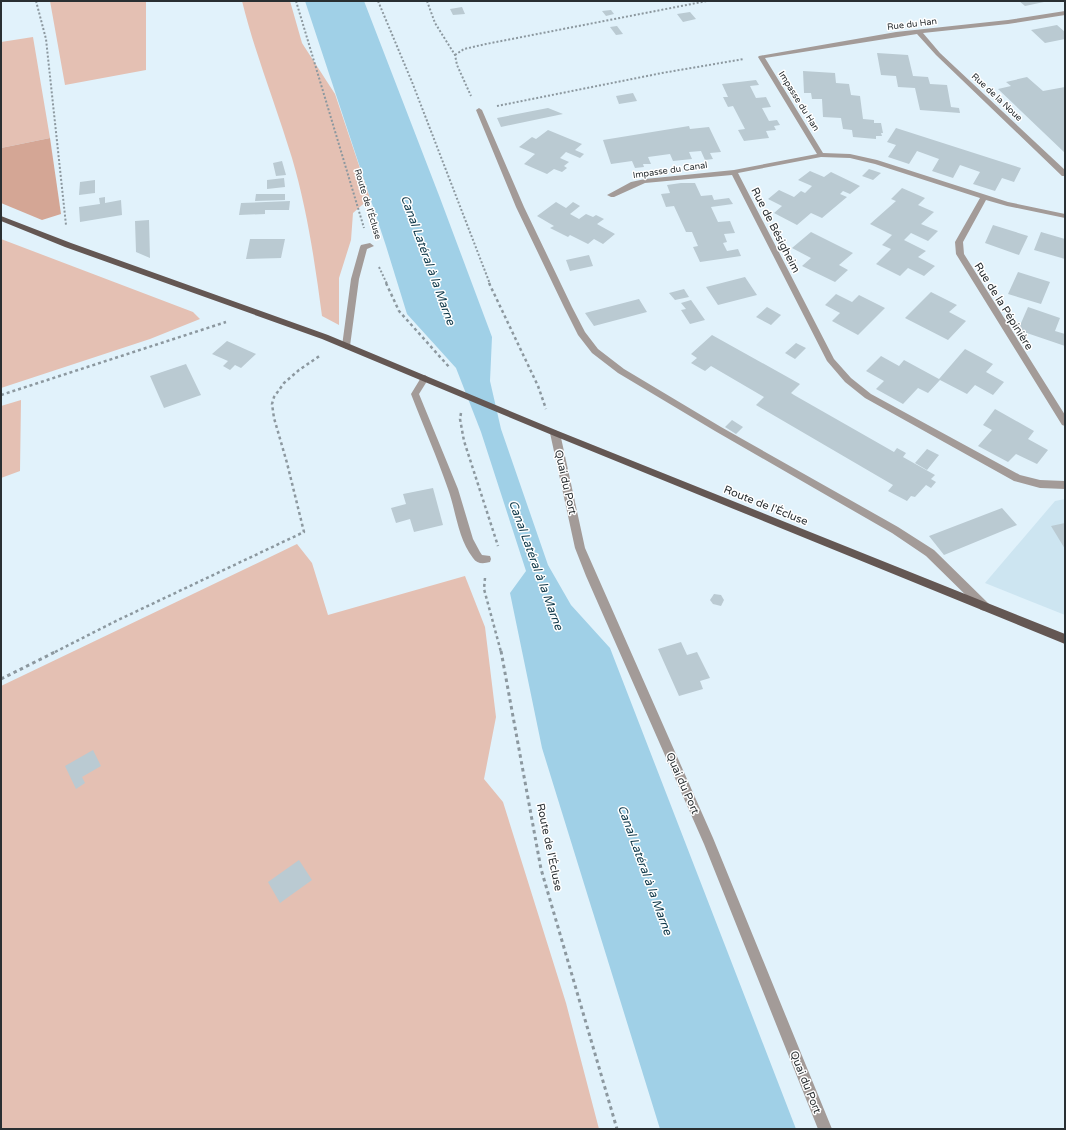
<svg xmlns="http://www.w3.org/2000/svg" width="1066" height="1130" font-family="'Varela Round',sans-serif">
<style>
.built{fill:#cde5f1}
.green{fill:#e4c0b3}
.forest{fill:#d4a695}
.water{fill:#a0d0e7}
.building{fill:#bacad2}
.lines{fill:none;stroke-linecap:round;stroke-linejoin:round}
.path-far2{stroke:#8c989f;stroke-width:2;stroke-dasharray:2 2;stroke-linecap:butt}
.path-far1{stroke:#8c989f;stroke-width:2.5;stroke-dasharray:3 3;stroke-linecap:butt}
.path{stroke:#8c989f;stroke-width:3;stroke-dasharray:3.5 3.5;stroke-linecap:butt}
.minor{fill:#a39b98;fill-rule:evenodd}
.major{fill:#645753;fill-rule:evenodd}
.labels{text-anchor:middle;stroke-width:3;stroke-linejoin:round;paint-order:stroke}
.far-street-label{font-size:9px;fill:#292f32;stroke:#fff}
.street-label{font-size:11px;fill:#292f32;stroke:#fff}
.water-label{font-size:12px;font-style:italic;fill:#0e3849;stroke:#fff}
</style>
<rect width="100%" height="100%" fill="#e1f2fb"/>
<path class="built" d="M1065,499V615L985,583L1055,501Z"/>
<path class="green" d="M50,1H146V70L65,85Z
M242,1H290L302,43L335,94L370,198L353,213L351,240L339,278V325L322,316C315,263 307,209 292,158C276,105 255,54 242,1Z
M33,37L50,138L1,148V42Z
M1,239L193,312L200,319L150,339L1,388Z
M21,400L20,471L1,478V406Z
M297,544L312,563L328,615L465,576L485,627L496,717L484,779L503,802L566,1003L599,1129H1V686Z"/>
<path class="forest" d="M50,138L61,214L42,220L1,203V148Z"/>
<path class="water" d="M305,1H364L440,198L492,337L490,381L501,429L548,565L571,605L610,648L796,1129H660L542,748L510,593L526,571L481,432L456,368L407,314L386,246Z"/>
<path class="building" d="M1019,1H1044V2L1025,6Z
M462,7L465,14L453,15L450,9Z
M611,10L614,14L606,16L602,11Z
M690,12L696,19L683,22L677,14Z
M1057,25L1065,32V39L1045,43L1031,30Z
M617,26L623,34L616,35L610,27Z
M877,53L908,55L913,76L928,77L930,84L947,85L951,107L959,108L960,113L920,110L915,88L898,87L896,76L881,75Z
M803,71L835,73L836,83L849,84L851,95L860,96L863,119L874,120V123H881L883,133H881L882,136H876V139L853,137L852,130L843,129L841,118L823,117L822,99H812L811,93H804Z
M1027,77L1043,91L1065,87V153L998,89L1011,86L1006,82Z
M756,80L759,85L750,86L756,98L766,97L771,107L762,108L769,121L777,120L780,125L774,126L776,130L766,131L769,138L744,141L738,130L745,129L733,106L728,107L723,97H728L722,84Z
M633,93L637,101L619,104L616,96Z
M548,108L563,114L501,127L497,118Z
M689,126L690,129L709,127L721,152L710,153L713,159L705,160L701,151L689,152L692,159L673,161L670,154L648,157L651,164H643L644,167L635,168L632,161L611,164L603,140Z
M896,128L999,161L1021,168L1014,182L1002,178L995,191L973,184L980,172L960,165L953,178L932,171L939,159L917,151L909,164L888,157L896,145L887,142Z
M548,130L582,144L575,150L584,154L580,158L566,152L560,158L569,162L564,166L567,168L562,172L554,169L547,174L524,164L535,154L519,147L532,137L536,139Z
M282,161L286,175L276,176L273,163Z
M869,169L881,173L873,180L862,176Z
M810,171L824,177L831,172L860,186L850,194L843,191L840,194L847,197L822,218L811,213L797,225L774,213L782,206L768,199L779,190L794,197L801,191L805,193L812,186L798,180Z
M284,178L285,187L267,189V180Z
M95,180V193L79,195L80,182Z
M681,183H695L701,196L712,195L714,200L729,198L733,204L711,207L718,222L730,221L735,233L724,234L727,242L723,243L727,251L738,249L741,256L700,262L693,247L698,246L692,232H686L674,206L666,207L661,194L670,193L667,185Z
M902,188L925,198L918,205L934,212L921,224L938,231L928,241L911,233L904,240L926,251L918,257L935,266L924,276L908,268L900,276L876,264L891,249L882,245L892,235L870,224L896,201L891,199Z
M256,194H285V200L255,201Z
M105,197V203L121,200L122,215L80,222L79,207L100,204L99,198Z
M290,201L289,210H265V214L239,215L241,203Z
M556,202L566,208L573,202L580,206L570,214L579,219L586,214L593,217L596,215L604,219L597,224L615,234L603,244L594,239L588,244L570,235L568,237L550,228L554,226L537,216Z
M149,220L150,258L136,252L135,221Z
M993,225L1028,236L1019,255L985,243Z
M811,232L853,253L839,265L848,270L835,282L802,266L811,258L792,248Z
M1041,232L1065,239V259L1034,250Z
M250,239H285L281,258L246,259Z
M589,255L593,266L570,271L566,260Z
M1018,272L1050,282L1041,304L1008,294Z
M745,277L757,295L718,305L706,287Z
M684,289L689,297L675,300L669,293Z
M931,292L957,305L949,312L966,321L948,340L905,318Z
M836,294L852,302L859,295L885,308L858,335L832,321L840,313L825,305Z
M639,299L647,312L594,326L585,313Z
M691,300L705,320L690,324L681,310L686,309L681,303Z
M767,307L781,315L771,325L756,317Z
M1028,307L1060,318L1055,331L1065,334V346L1018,330Z
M712,335L800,384L791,393L794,395L894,452L897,448L906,453L903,457L935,475L931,479L936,482L931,488L926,485L915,497L911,496L907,501L888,491L893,485L756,405L764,397L711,366L705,371L691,363L697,358L691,354Z
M227,341L256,354L241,368L235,365L230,370L223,366L228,361L212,354Z
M796,343L806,348L795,359L785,353Z
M965,349L993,364L986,372L1004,382L993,395L975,385L967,394L940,380L928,393L918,388L903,404L876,389L884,381L866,371L881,356L899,366L904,360L939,379Z
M186,364L201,395L164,408L150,376Z
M995,409L1034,431L1028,439L1048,450L1037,464L1016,454L1008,462L978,446L992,430L983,425Z
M732,420L743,427L736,434L725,427Z
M927,449L939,455L927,470L915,463Z
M433,488L443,525L414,532L410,519L396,523L391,508L406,504L403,494Z
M1002,508L1017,525L944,555L929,536Z
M1065,523V549L1051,526Z
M714,594L721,595L724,600L721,606L713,604L710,600Z
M681,642L687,655L697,652L710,678L700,681L703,689L679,696L658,649Z
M93,750L101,766L82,777L85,783L76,789L65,766Z
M299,860L312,880L280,903L268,882Z"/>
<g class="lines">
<path class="path-far2" d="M36,1L46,39L66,225
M296,1L364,228
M378,1L412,82L490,284
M427,1L435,23L455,55L457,65L471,96
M455,55L464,49L486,44L707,1
M497,106L662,73L744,59
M379,267L387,284"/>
<path class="path-far1" d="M386,283L399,311L450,368
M489,283L538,386L546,409
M1,395L226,322
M461,413L460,419L464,441L498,546
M485,578L484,589L501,652
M55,652L116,621L304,532L287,463L274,418L272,404L274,397L284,383L299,370L321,355"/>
<path class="path" d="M501,651L541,869L617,1129
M1,679L57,651"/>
<path class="minor" d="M1065,11V15L1008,24L923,33L940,53L1065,170V176H1062L936,55L917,34L765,58L823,153L850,154L877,160L1008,202L1065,214V218L1007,206L986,200L963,242L964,254L1065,415V426L1062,425L956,254L955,242L980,198L875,164L850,158L821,157L738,173L834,359L851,378L871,394L1020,475L1040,480L1065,481V489L1040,488L1014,481L865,398L845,382L827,361L732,175L645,183L614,197H611L607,195L631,182L645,179L734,170L817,154L758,57L759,56L896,32L1008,20Z
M479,108L482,110L524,207L572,307L585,332L598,349L624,369L721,427L898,527L934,550L989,604L990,607L989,610L985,611L981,610L926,556L892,533L715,431L618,373L592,353L578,335L564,307L516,207L476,110Z
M370,243L374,246L367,249L359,279L350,346L346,349L342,346L351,279L360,247L361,245Z
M425,375L429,378L419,394L458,489L473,539L480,552L482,555L490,556L491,559L490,562C483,564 477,564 473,558C458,539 456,511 448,489C437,457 423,425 411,394L422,376Z
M555,430L560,433L585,548L713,838L832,1129H818L704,844L586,576L575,548L550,433Z"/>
<path class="major" d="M1,216L71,243L328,335L558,431L1065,634V644L552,435L322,339L65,247L1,221Z"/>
</g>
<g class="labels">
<g class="far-street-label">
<text transform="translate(912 24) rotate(-7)" y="3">Rue du Han</text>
<text transform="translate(997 97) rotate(43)" y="3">Rue de la Noue</text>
<text transform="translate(799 101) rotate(58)" y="3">Impasse du Han</text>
<text transform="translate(670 170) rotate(-8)" y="3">Impasse du Canal</text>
<text transform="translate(368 204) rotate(73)" y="3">Route de l'Écluse</text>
</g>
<g class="street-label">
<text transform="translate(776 230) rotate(63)" y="4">Rue de Bésigheim</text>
<text transform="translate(1004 306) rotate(58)" y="4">Rue de la Pépinière</text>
<text transform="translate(566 482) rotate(77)" y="4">Quai du Port</text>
<text transform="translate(766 505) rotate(22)" y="4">Route de l'Écluse</text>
<text transform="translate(683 783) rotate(66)" y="4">Quai du Port</text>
<text transform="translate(550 847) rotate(78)" y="4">Route de l'Écluse</text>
<text transform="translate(806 1082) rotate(68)" y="4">Quai du Port</text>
</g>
<g class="water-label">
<text transform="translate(428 260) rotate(70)" y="4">Canal Latéral à la Marne</text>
<text transform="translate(536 565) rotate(70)" y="4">Canal Latéral à la Marne</text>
<text transform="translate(645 870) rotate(70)" y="4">Canal Latéral à la Marne</text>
</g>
</g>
<rect width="1066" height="1130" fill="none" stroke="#292f32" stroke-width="4"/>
</svg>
